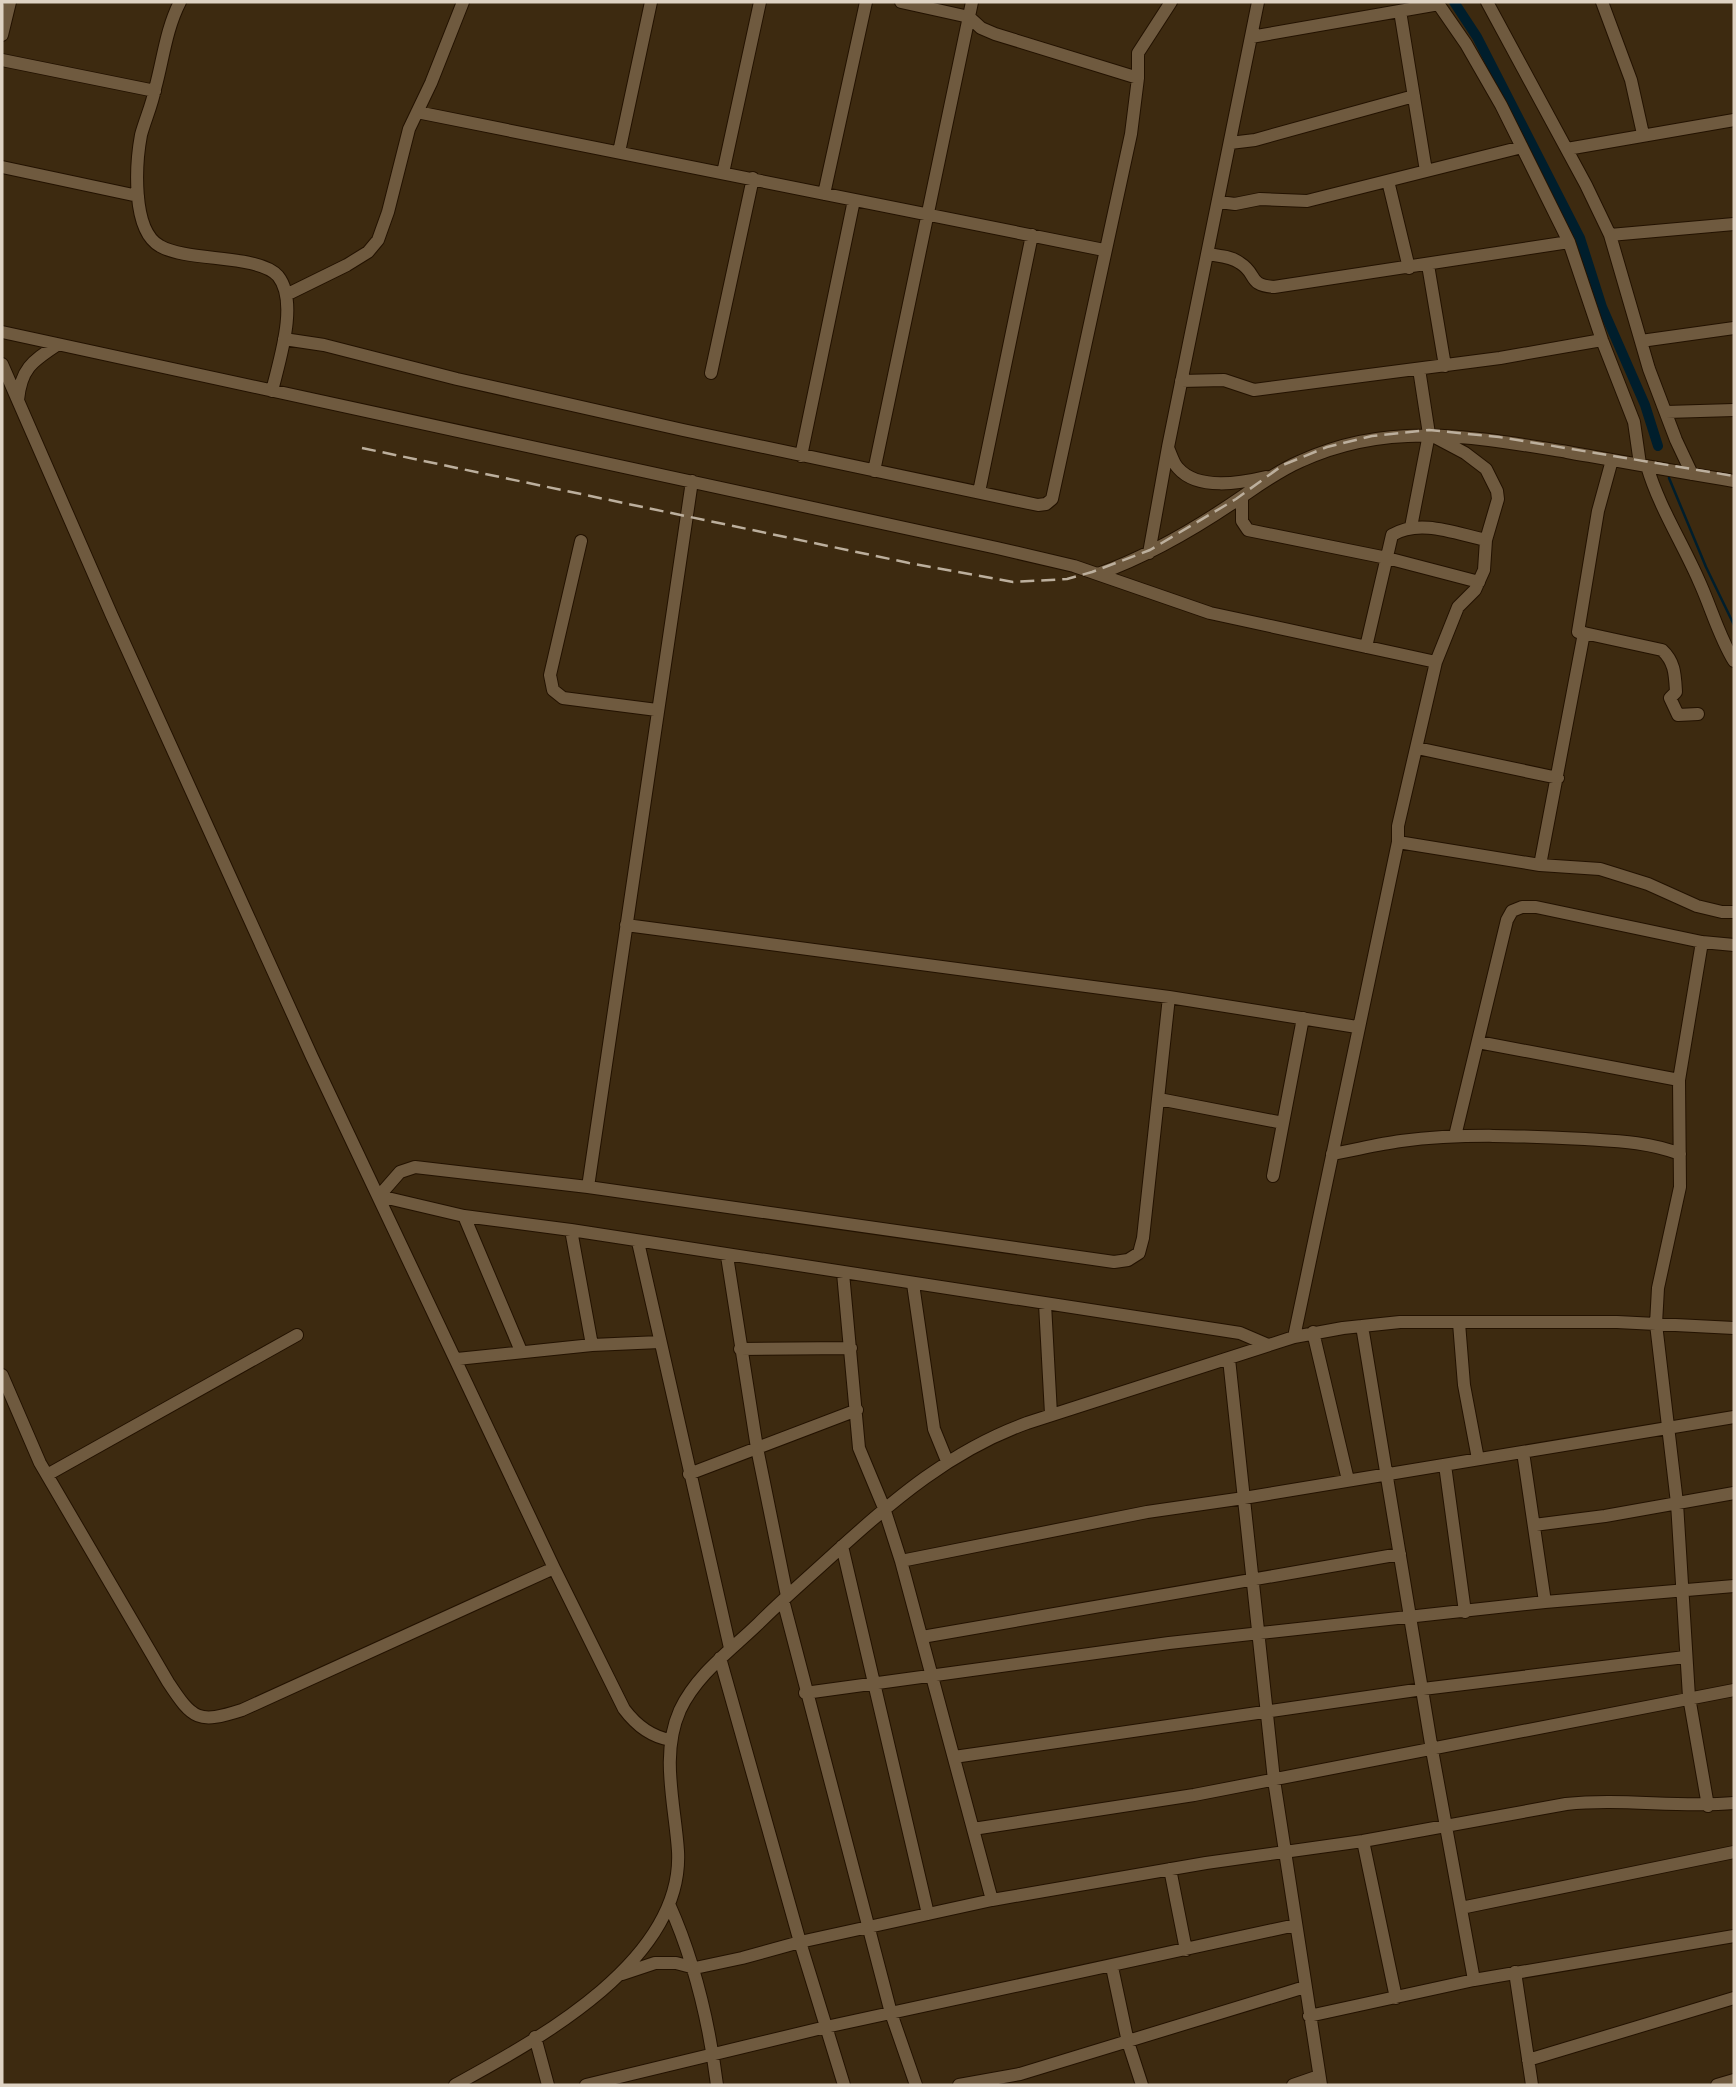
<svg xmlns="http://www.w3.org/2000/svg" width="1736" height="2087" font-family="Merriweather,serif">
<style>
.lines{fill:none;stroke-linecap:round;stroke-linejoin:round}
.stream{stroke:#001e2c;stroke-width:2.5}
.canal{stroke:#001e2c;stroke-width:10}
.minor-casing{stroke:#231200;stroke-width:14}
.minor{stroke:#6f5a3f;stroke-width:12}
.rail{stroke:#bcaf9d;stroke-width:2.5;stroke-dasharray:14 7;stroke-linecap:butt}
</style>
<rect width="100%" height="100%" fill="#3d2a10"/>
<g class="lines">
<path class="stream" d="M1669,478L1706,567L1734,625"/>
<path class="canal" d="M1454,2L1477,37L1580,238L1602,307L1645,405L1658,446"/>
<defs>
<path id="minor" d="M180,2C166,29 163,60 155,89C152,105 145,120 141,135C136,162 131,230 160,246C187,262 259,254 278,276C299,302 279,361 272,391
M901,2L969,17L981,28L995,34L1138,78
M1437,2L1466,44L1501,105L1569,242L1602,340L1634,422L1640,464
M1487,2L1586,185L1610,235L1649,369L1676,440L1692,474
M1602,2L1631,80L1643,134
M1400,11L1426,171
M2,35L10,2
M1251,37L1439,4
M2,60L155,91
M417,112L1104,250
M1230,143L1255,140L1414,96
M1567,149L1734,120
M619,152L651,2
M2,167L138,196
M723,173L760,2
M1388,181L1409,268
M824,194L866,2
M1219,202L1235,204L1260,199L1307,201L1522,147
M1610,235L1734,224
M1208,254C1218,256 1231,256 1240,263C1258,274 1247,285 1274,287L1569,242
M1428,265L1445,366
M286,295L347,265L368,252L378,240L388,212L409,129L431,83L463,2
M2,332L997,548L1074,566L1210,613L1436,662L1398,826V842L1294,1337
M284,339L324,345L457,379L683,430L1038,505L1046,504L1052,499L1131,134L1138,78V53L1171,2
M1641,341L1734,328
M2,364L112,616L312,1057L554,1568L624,1709C636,1725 651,1737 671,1740
M711,373L753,178
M1181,381L1224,380L1254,390L1500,358L1602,340
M18,400C21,368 33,361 57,345
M1666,412L1734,410
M1431,435L1465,453L1486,469L1497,491L1498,499L1486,540L1484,570L1475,590L1458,607L1436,662
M1168,448C1171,454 1173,463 1178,468C1198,491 1241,483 1266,477
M801,456L854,200
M1647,466C1659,507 1682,542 1699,581C1711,607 1719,637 1734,661
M874,471L972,2
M979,492L1032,235
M1242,497V521L1248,530L1387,558L1479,582
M1411,527L1429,434L1419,369
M581,541L550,675L553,690L563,698L657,710
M1149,553L1168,447L1258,2
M1098,574C1149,556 1198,527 1243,496C1262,483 1280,470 1301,461C1390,420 1475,437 1567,452C1623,462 1678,472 1734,481
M1584,633L1662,650C1675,662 1675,675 1676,692L1670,698L1678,715L1698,714
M1366,647L1392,535C1420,518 1457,534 1486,540
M1417,748L1558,778
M1398,842L1540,865L1600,869L1648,884L1697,906L1722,912H1734
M1540,865L1584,633L1578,632L1598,511L1612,460
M626,925L1169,997L1357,1027
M1702,942L1679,1080L1680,1187L1658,1288L1656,1324L1677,1503L1689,1697L1708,1806
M1169,997L1143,1238L1139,1253L1128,1260L1114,1262L588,1187L415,1167L400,1172L379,1196L464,1216L571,1230L1240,1333L1268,1345
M1478,1042L1679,1080
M1159,1099L1283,1123
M1455,1136L1507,920L1512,911L1522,907H1536L1702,942L1734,945
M1332,1154C1355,1150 1378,1144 1401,1141C1462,1133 1524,1136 1585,1139C1617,1141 1649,1142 1680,1154
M1273,1176L1303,1018
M588,1187L692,481
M464,1216L521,1351
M571,1230L592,1345
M638,1242L730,1648
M727,1256L757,1448L787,1596
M843,1273L859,1448L884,1508L901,1561L992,1900
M913,1284L934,1429L947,1461
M1045,1304L1051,1414
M1459,1323L1464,1385L1478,1459
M1362,1326L1432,1750L1474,1980
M1313,1332L1348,1480
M740,1349L851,1348
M457,1359L592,1345L660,1342
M1229,1359L1274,1780L1321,2085
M2,1375L40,1463L168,1682C193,1720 198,1724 242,1710L554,1568
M1523,1452L1545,1602
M1445,1465L1465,1612
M689,1474L857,1410
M47,1475L297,1335
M1534,1525L1605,1516L1734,1493
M842,1546L928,1914
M901,1561L1147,1512L1244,1498L1734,1417
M783,1600L891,2013L916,2085
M922,1637L1400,1554
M720,1658L800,1942L844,2085
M805,1693L1169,1643L1545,1602L1734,1586
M954,1757L1423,1689L1685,1657
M973,1829L1194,1795L1734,1690
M1363,1841L1396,1998
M1170,1869L1186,1950
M669,1904C695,1962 709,2022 717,2085
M1461,1908L1734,1852
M1112,1967L1128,2042L1142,2085
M1515,1972L1532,2085
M622,1974L655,1963H676L695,1968L742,1958L800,1942L992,1900L1206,1863L1363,1841L1566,1804C1622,1798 1678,1808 1734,1803
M1309,2016L1474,1980L1734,1936
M535,2037L548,2085
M1528,2060L1734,1998
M455,2085C537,2040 684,1961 678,1851C675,1804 660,1755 680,1710C697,1674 730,1651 758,1624C783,1599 810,1576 836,1552C894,1499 952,1450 1027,1423L1294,1337L1343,1328L1400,1322H1617L1734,1328
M586,2085L826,2027L1296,1925
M959,2085L1020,2074L1305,1987
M1293,2085L1319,2076
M1717,2085L1734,2080"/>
</defs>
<use href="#minor" class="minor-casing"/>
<use href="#minor" class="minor"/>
<path class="rail" d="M362,448L909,563L1013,582L1067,579L1092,572L1150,550L1236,499L1283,465L1327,447L1372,436L1429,430L1499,437L1734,476"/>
</g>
<rect width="1736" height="2087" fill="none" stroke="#dfd3c4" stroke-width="7"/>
</svg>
